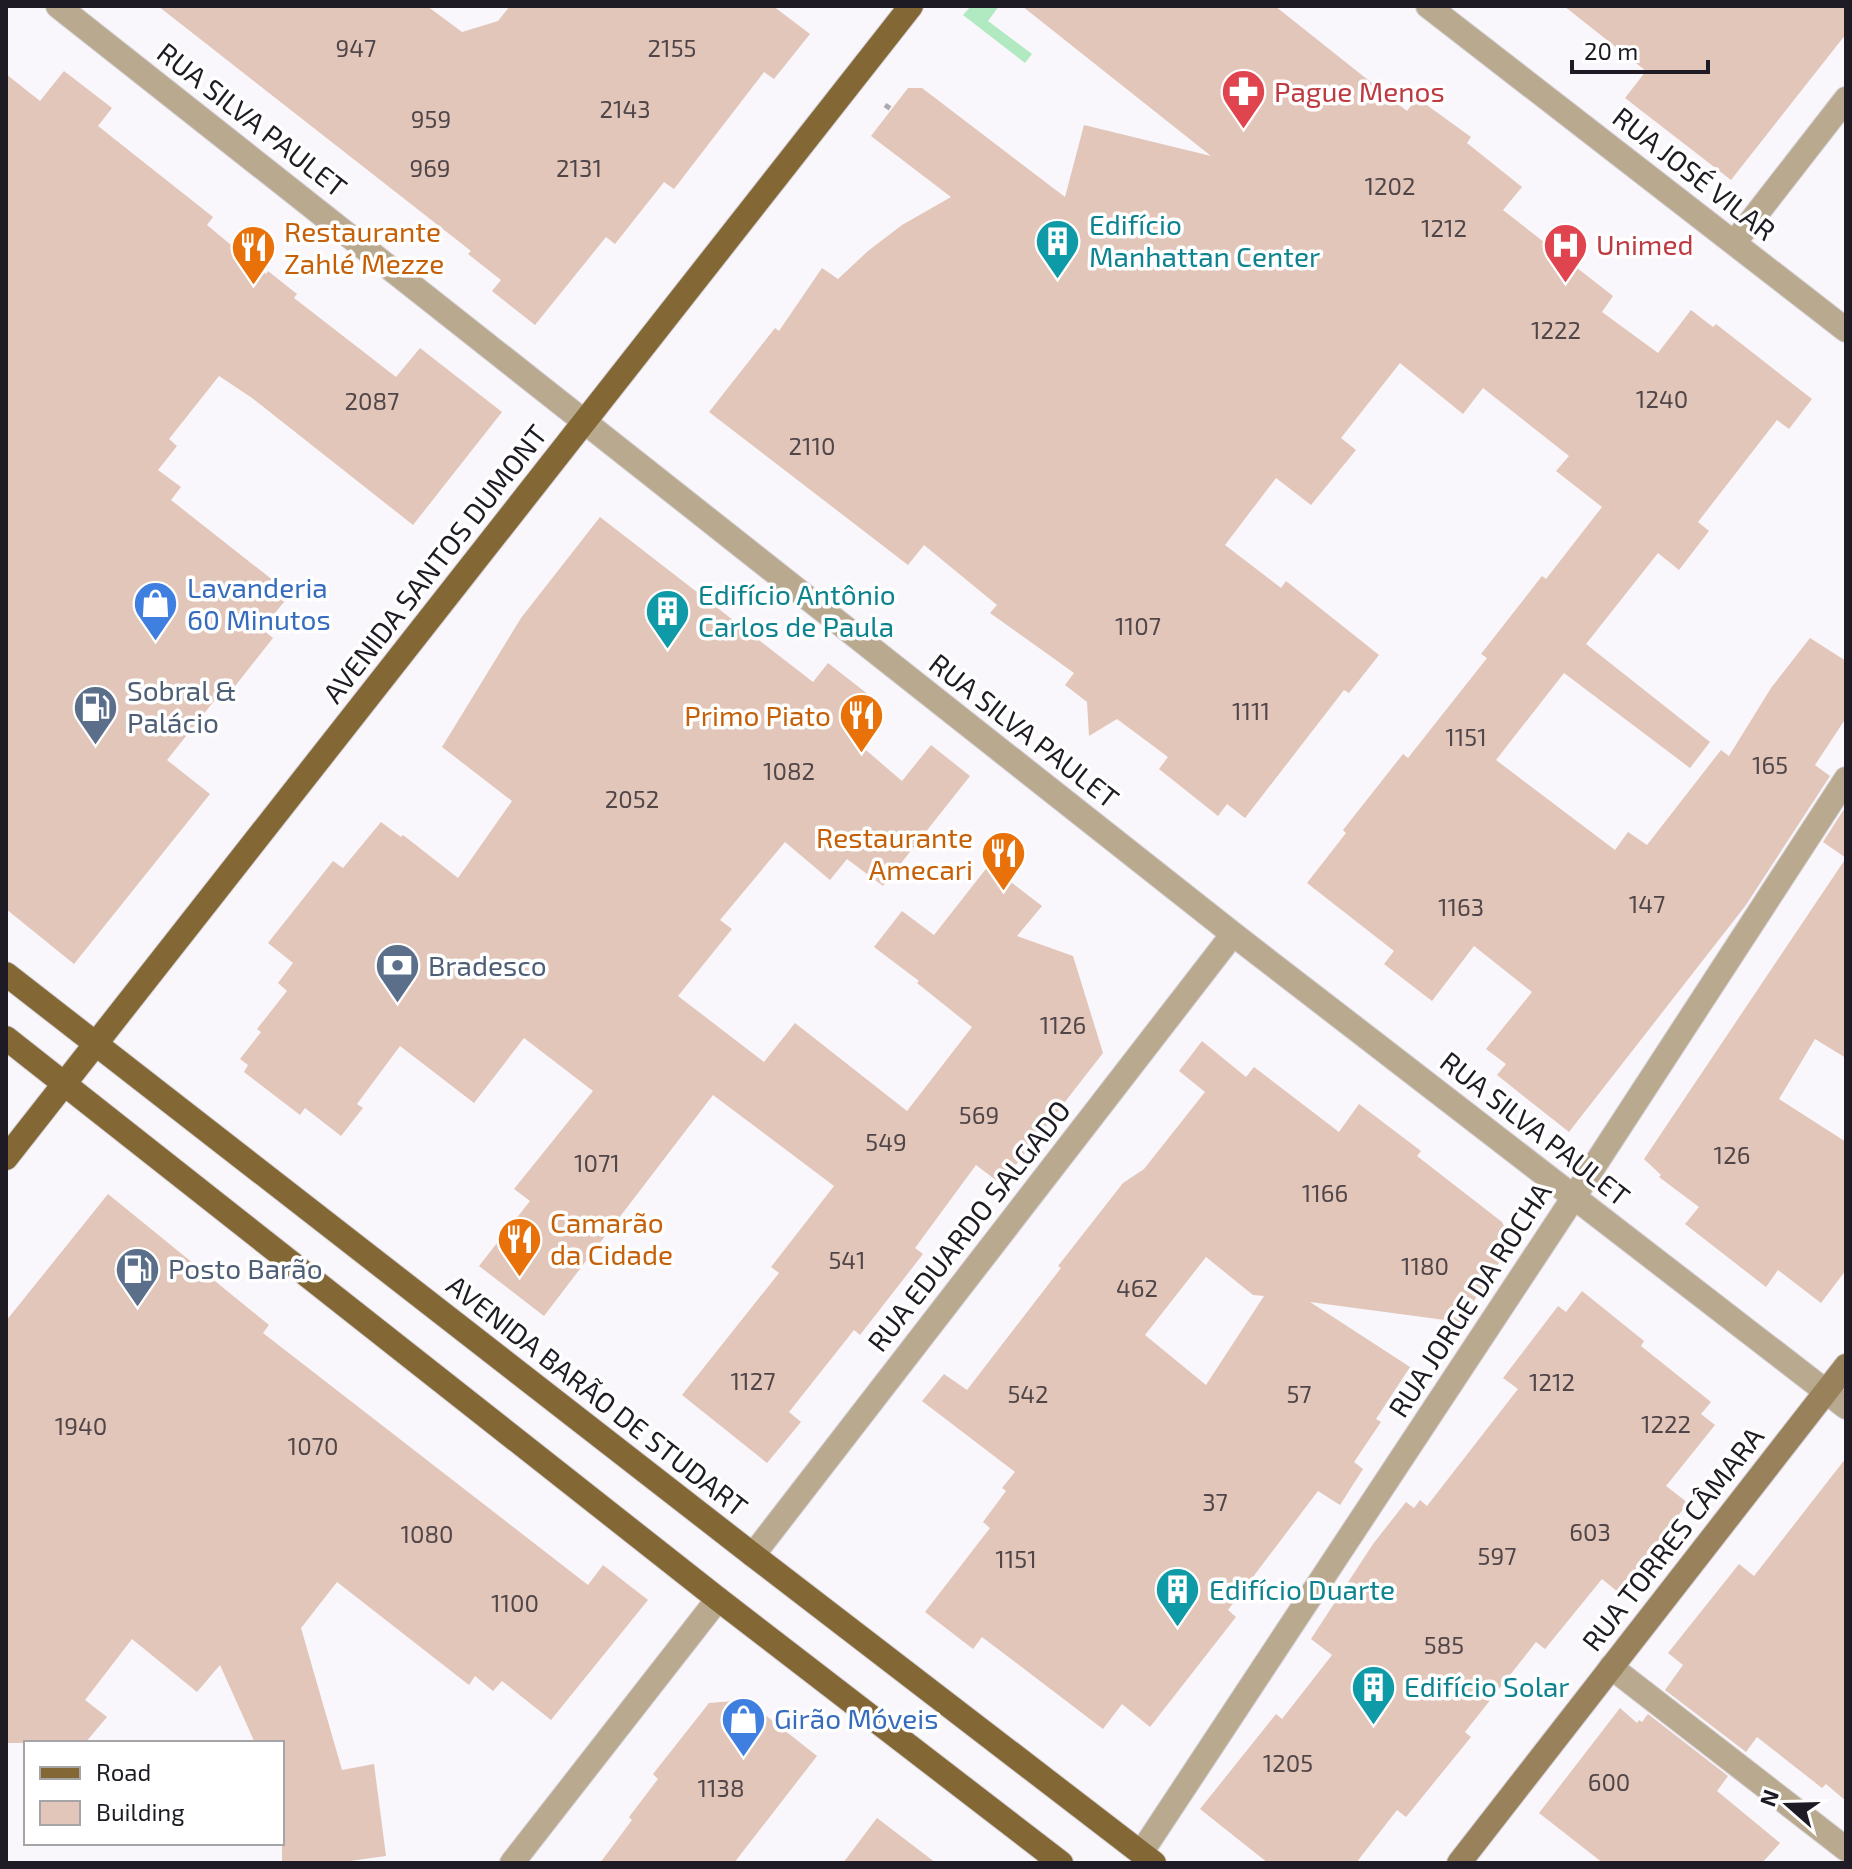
<svg xmlns="http://www.w3.org/2000/svg" width="1852" height="1869" font-family="'Exo 2',sans-serif">
<style>
.green{fill:#b1e9c1}
.building{fill:#e2c6b9;fill-rule:evenodd}
.lines{fill:none;stroke-linecap:round;stroke-linejoin:round}
.street-casing{stroke:#d6d3d9;stroke-width:26}
.secondary-casing{stroke:#d6d3d9;stroke-width:26}
.primary-casing{stroke:#d6d3d9;stroke-width:26}
.path{stroke:#adaab1;stroke-width:5;stroke-dasharray:6 4;stroke-linecap:butt}
.street{stroke:#b9a98e;stroke-width:24}
.secondary{stroke:#99825b;stroke-width:24}
.primary{stroke:#836734;stroke-width:24}
.labels{text-anchor:middle;stroke-width:7;stroke-linejoin:round;paint-order:stroke}
.number-label{font-size:24px;fill:#504649}
.health-label{font-size:28px;fill:#be3a42;stroke:#fff;text-anchor:start}
.street-label{font-size:28px;fill:#1f1b24;stroke:#fff}
.culture-label{font-size:28px;fill:#0d838f;stroke:#fff;text-anchor:start}
.food-label{font-size:28px;fill:#c56008;stroke:#fff;text-anchor:start}
.shop-label{font-size:28px;fill:#366cbe;stroke:#fff;text-anchor:start}
.service-label{font-size:28px;fill:#4e5e75;stroke:#fff;text-anchor:start}
</style>
<rect width="100%" height="100%" fill="#f9f6fc"/>
<path class="green" d="M971,6H999L988,21L1032,54L1025,63L963,15Z"/>
<path class="building" d="M158,6H427L462,32L498,21L510,6H773L810,34L774,79L764,72L674,189L664,182L615,244L606,237L535,325L492,291L501,280L468,254L471,251Z
M1022,6H1275L1407,111L1417,98L1471,137L1467,143L1522,187L1503,210L1613,296L1602,312L1658,353L1691,310L1713,327L1716,324L1812,399L1789,429L1777,420L1698,522L1709,531L1679,570L1658,553L1586,644L1710,742L1690,768L1564,673L1496,760L1615,850L1628,832L1647,845L1721,750L1729,756L1771,688L1810,638L1846,661V718L1815,765L1830,776L1746,905L1569,1132L1497,1075L1506,1064L1486,1049L1532,992L1474,946L1432,1001L1384,964L1394,951L1307,883L1346,833L1343,830L1403,754L1408,758L1487,658L1481,654L1542,576L1546,579L1602,507L1556,471L1569,456L1483,388L1463,414L1400,363L1341,438L1356,450L1311,505L1276,478L1225,545L1281,588L1286,581L1379,655L1349,693L1344,690L1245,818L1227,804L1218,816L1159,769L1168,757L1117,719L1089,736L1087,702L1065,685L1074,673L990,613L997,605L924,545L908,565L709,412L775,328L779,331L822,268L838,279L868,251L902,225L951,197L871,136L908,88H922L1065,197L1084,125L1211,156Z
M1564,6H1846V34L1731,180L1625,98L1646,71Z
M64,71L112,108L98,126L213,217L207,225L266,274L268,271L297,294L294,298L396,377L420,348L502,412L413,525L252,398L219,376L169,439L177,446L158,470L181,487L171,500L279,585L277,588L288,597L262,629L273,638L224,700L218,696L167,760L210,794L74,964L6,909V74L40,101Z
M600,517L813,682L828,663L874,699L846,733L902,781L931,745L970,776L883,886L847,859L830,880L785,842L720,920L732,929L678,996L764,1062L795,1023L907,1111L972,1027L917,983L919,981L874,947L902,911L934,935L989,865L1042,906L1017,936L1073,956L1103,1053L1001,1184L976,1165L915,1248L923,1254L860,1335L854,1330L789,1412L801,1422L767,1463L682,1395L779,1273L771,1267L834,1186L713,1095L544,1316L479,1266L530,1201L514,1189L593,1091L524,1038L474,1103L400,1046L357,1104L363,1108L341,1136L305,1108L300,1115L244,1072L248,1065L240,1059L261,1032L257,1029L287,991L278,983L293,963L268,943L333,861L343,868L381,822L401,837L403,835L458,878L512,801L442,747L521,618Z
M1846,806V1058L1815,1039L1779,1099L1846,1142V1270L1821,1303L1778,1270L1766,1287L1685,1224L1699,1207L1659,1177L1661,1175L1644,1159L1846,858L1823,842Z
M1202,1041L1246,1077L1254,1067L1339,1132L1359,1104L1421,1151L1417,1156L1502,1222L1512,1243L1460,1322L1310,1302L1410,1367L1376,1419L1381,1422L1354,1462L1363,1469L1340,1505L1318,1491L1228,1610L1236,1617L1150,1727L1122,1704L1103,1729L982,1637L973,1649L925,1612L990,1528L983,1522L1006,1491L1002,1488L1015,1472L922,1401L944,1374L967,1390L1061,1268L1058,1266L1123,1183L1144,1169L1205,1092L1179,1071ZM1206,1257L1253,1295L1264,1296L1206,1385L1145,1335Z
M108,1194L269,1325L263,1333L588,1585L603,1565L648,1600L551,1720L502,1681L493,1691L475,1676L469,1685L337,1582L301,1628L342,1770L374,1764L386,1856L350,1861V1863H282V1743H255L220,1665L197,1692L132,1639L85,1700L107,1717L85,1743H6V1321Z
M1582,1291L1644,1341L1641,1346L1711,1402L1701,1414L1715,1425L1666,1486L1688,1503L1618,1592L1602,1579L1545,1649L1536,1642L1465,1732L1471,1737L1406,1817L1397,1810L1356,1863H1268L1200,1809L1276,1714L1282,1719L1332,1655L1311,1639L1373,1544L1406,1502L1414,1508L1420,1500L1427,1506L1518,1389L1503,1378L1558,1306L1566,1312Z
M1846,1458V1801L1826,1784L1822,1788L1757,1737L1746,1752L1665,1690L1683,1665L1668,1653L1739,1564L1754,1576Z
M746,1700L817,1756L734,1863H600L632,1820L629,1817L658,1779L653,1774L709,1703Z
M1620,1708L1637,1723L1639,1720L1642,1722L1648,1714L1728,1776L1717,1791L1780,1843L1762,1863H1603L1539,1813Z
M877,1818L936,1863H843Z"/>
<g class="lines">
<defs>
<path id="street" d="M58,6L1233,934L1846,1407
M1428,6L1846,330
M1734,243L1846,99
M753,1555L1233,934
M1611,1667L1846,1849
M1141,1853L1574,1197L1846,779
M512,1863L718,1599"/>
<path id="secondary" d="M1459,1863L1846,1366"/>
<path id="primary" d="M6,974L753,1555L1154,1863
M6,1038L718,1599L1061,1863
M6,1158L911,6"/>
</defs>
<use href="#street" class="street-casing"/>
<use href="#secondary" class="secondary-casing"/>
<use href="#primary" class="primary-casing"/>
<path class="path" d="M885,105L891,109"/>
<use href="#street" class="street"/>
<use href="#secondary" class="secondary"/>
<use href="#primary" class="primary"/>
</g>
<defs>
<symbol id="pharmacy-pin" viewBox="-11 -11 22 30"><path d="M0 17L-7.5 6A9.5 9.5 0 1 1 7.5 6Z" fill="#e0444e" stroke="#fff"/><path d="M-2-6h4v4h4v4h-4v4h-4v-4h-4v-4h4Z" fill="#fff"/></symbol>
<symbol id="building-pin" viewBox="-11 -11 22 30"><path d="M0 17L-7.5 6A9.5 9.5 0 1 1 7.5 6Z" fill="#0f9aa8" stroke="#fff"/><path d="M-4-6H4V6H1V3H-1V6H-4ZM-2.5-4.3h1.7v1.8h-1.7ZM.8-4.3h1.7v1.8H.8ZM-2.5-1h1.7V.8h-1.7ZM.8-1h1.7V.8H.8Z" fill="#fff"/></symbol>
<symbol id="hospital-pin" viewBox="-11 -11 22 30"><path d="M0 17L-7.5 6A9.5 9.5 0 1 1 7.5 6Z" fill="#e0444e" stroke="#fff"/><path d="M-5-5h3v3.5h4V-5h3V5h-3V1.5h-4V5h-3Z" fill="#fff"/></symbol>
<symbol id="restaurant-pin" viewBox="-11 -11 22 30"><path d="M0 17L-7.5 6A9.5 9.5 0 1 1 7.5 6Z" fill="#e8710a" stroke="#fff"/><path d="M-5-6h1v4h1v-4h1v4h1v-4h1v5L-1.5 .5V6h-2V.5L-5-1ZM5-6V6H3V1.5H1.5Q1.5-4 5-6Z" fill="#fff"/></symbol>
<symbol id="shop-pin" viewBox="-11 -11 22 30"><path d="M0 17L-7.5 6A9.5 9.5 0 1 1 7.5 6Z" fill="#3f7fe0" stroke="#fff"/><path d="M-5-2.5h2.3a2.7 3.5 0 0 1 5.4 0H5L5.5 6h-11ZM-1.5-2.5h3a1.5 2.3 0 0 0-3 0Z" fill="#fff"/></symbol>
<symbol id="fuel-pin" viewBox="-11 -11 22 30"><path d="M0 17L-7.5 6A9.5 9.5 0 1 1 7.5 6Z" fill="#5c6f8a" stroke="#fff"/><path d="M-5.5-6h7V0h2V4h1.3V-2.5L3-4.5l.8-.8L6-3V5H2.5V1h-1V6h-7ZM-4.2-4.7v3.2H.2V-4.7Z" fill="#fff"/></symbol>
<symbol id="bank-pin" viewBox="-11 -11 22 30"><path d="M0 17L-7.5 6A9.5 9.5 0 1 1 7.5 6Z" fill="#5c6f8a" stroke="#fff"/><path d="M-6-4H6V4H-6ZM0-2.3a2.3 2.3 0 1 0 0 4.6a2.3 2.3 0 1 0 0-4.6Z" fill="#fff"/></symbol>
</defs>
<g fill-rule="evenodd">
<use href="#pharmacy-pin" x="1218" y="66" width="51" height="69"/>
<use href="#building-pin" x="1032" y="216" width="51" height="69"/>
<use href="#hospital-pin" x="1540" y="220" width="51" height="69"/>
<use href="#restaurant-pin" x="228" y="222" width="51" height="69"/>
<use href="#shop-pin" x="130" y="578" width="51" height="69"/>
<use href="#building-pin" x="642" y="586" width="51" height="69"/>
<use href="#fuel-pin" x="70" y="682" width="51" height="69"/>
<use href="#restaurant-pin" x="836" y="690" width="51" height="69"/>
<use href="#restaurant-pin" x="978" y="828" width="51" height="69"/>
<use href="#bank-pin" x="372" y="940" width="51" height="69"/>
<use href="#restaurant-pin" x="494" y="1214" width="51" height="69"/>
<use href="#fuel-pin" x="112" y="1244" width="51" height="69"/>
<use href="#building-pin" x="1152" y="1564" width="51" height="69"/>
<use href="#building-pin" x="1348" y="1662" width="51" height="69"/>
<use href="#shop-pin" x="718" y="1694" width="51" height="69"/>
</g>
<g class="labels">
<g class="number-label">
<text x="356" y="57">947</text>
<text x="672" y="57">2155</text>
<text x="625" y="118">2143</text>
<text x="431" y="128">959</text>
<text x="430" y="177">969</text>
<text x="579" y="177">2131</text>
<text x="1390" y="195">1202</text>
<text x="1444" y="237">1212</text>
<text x="1556" y="339">1222</text>
<text x="1662" y="408">1240</text>
<text x="372" y="410">2087</text>
<text x="812" y="455">2110</text>
<text x="1138" y="635">1107</text>
<text x="1251" y="720">1111</text>
<text x="1466" y="746">1151</text>
<text x="1770" y="774">165</text>
<text x="789" y="780">1082</text>
<text x="632" y="808">2052</text>
<text x="1647" y="913">147</text>
<text x="1461" y="916">1163</text>
<text x="1063" y="1034">1126</text>
<text x="979" y="1124">569</text>
<text x="886" y="1151">549</text>
<text x="1732" y="1164">126</text>
<text x="597" y="1172">1071</text>
<text x="1325" y="1202">1166</text>
<text x="847" y="1269">541</text>
<text x="1425" y="1275">1180</text>
<text x="1137" y="1297">462</text>
<text x="753" y="1390">1127</text>
<text x="1552" y="1391">1212</text>
<text x="1028" y="1403">542</text>
<text x="1299" y="1403">57</text>
<text x="1666" y="1433">1222</text>
<text x="81" y="1435">1940</text>
<text x="313" y="1455">1070</text>
<text x="1215" y="1511">37</text>
<text x="1590" y="1541">603</text>
<text x="427" y="1543">1080</text>
<text x="1497" y="1565">597</text>
<text x="1016" y="1568">1151</text>
<text x="515" y="1612">1100</text>
<text x="1444" y="1654">585</text>
<text x="1288" y="1772">1205</text>
<text x="1609" y="1791">600</text>
<text x="721" y="1797">1138</text>
</g>
<g class="health-label">
<text x="1274" y="102">Pague Menos</text>
<text x="1596" y="255">Unimed</text>
</g>
<g class="street-label">
<text transform="translate(252 120) rotate(38)" y="10">RUA SILVA PAULET</text>
<text transform="translate(1694 174) rotate(38)" y="10">RUA JOSÉ VILAR</text>
<text transform="translate(435 564) rotate(-52)" y="10">AVENIDA SANTOS DUMONT</text>
<text transform="translate(1024 731) rotate(38)" y="10">RUA SILVA PAULET</text>
<text transform="translate(1535 1129) rotate(38)" y="10">RUA SILVA PAULET</text>
<text transform="translate(969 1226) rotate(-52)" y="10">RUA EDUARDO SALGADO</text>
<text transform="translate(1470 1300) rotate(-57)" y="10">RUA JORGE DA ROCHA</text>
<text transform="translate(597 1396) rotate(38)" y="10">AVENIDA BARÃO DE STUDART</text>
<text transform="translate(1673 1539) rotate(-52)" y="10">RUA TORRES CÂMARA</text>
</g>
<g class="culture-label">
<text x="1089" y="235">Edifício<tspan x="1089" dy="32">Manhattan Center</tspan></text>
<text x="698" y="605">Edifício Antônio<tspan x="698" dy="32">Carlos de Paula</tspan></text>
<text x="1209" y="1600">Edifício Duarte</text>
<text x="1404" y="1697">Edifício Solar</text>
</g>
<g class="food-label">
<text x="284" y="242">Restaurante<tspan x="284" dy="32">Zahlé Mezze</tspan></text>
<text x="831" y="726" text-anchor="end">Primo Piato</text>
<text x="973" y="848" text-anchor="end">Restaurante<tspan x="973" dy="32">Amecari</tspan></text>
<text x="550" y="1233">Camarão<tspan x="550" dy="32">da Cidade</tspan></text>
</g>
<g class="shop-label">
<text x="187" y="598">Lavanderia<tspan x="187" dy="32">60 Minutos</tspan></text>
<text x="774" y="1729">Girão Móveis</text>
</g>
<g class="service-label">
<text x="127" y="701">Sobral &amp;<tspan x="127" dy="32">Palácio</tspan></text>
<text x="428" y="976">Bradesco</text>
<text x="168" y="1279">Posto Barão</text>
</g>
</g>
<rect width="1852" height="1869" fill="none" stroke="#1f1b24" stroke-width="16"/>
<rect x="24" y="1741" width="260" height="104" fill="#ffffff" stroke="#a5a4a7" stroke-width="2"/>
<rect x="40" y="1767" width="40" height="12" fill="#836734" stroke="#a5a4a7" stroke-width="2"/>
<text x="96" y="1781" font-size="24" fill="#1f1b24">Road</text>
<rect x="40" y="1801" width="40" height="24" fill="#e2c6b9" stroke="#a5a4a7" stroke-width="2"/>
<text x="96" y="1821" font-size="24" fill="#1f1b24">Building</text>
<g transform="translate(1788 1805) rotate(290)" stroke="#ffffff" stroke-width="6" paint-order="stroke">
<path d="M0-6L14 30L0 20L-14 30Z" fill="#1f1b24"/>
<text y="-12" font-size="22" font-weight="bold" text-anchor="middle" fill="#1f1b24">N</text>
</g>
<path d="M1572 60v12h136v-12" fill="none" stroke="#1f1b24" stroke-width="4"/>
<text x="1584" y="60" font-size="24" fill="#1f1b24" stroke="#ffffff" stroke-width="6" paint-order="stroke">20 m</text>
</svg>
